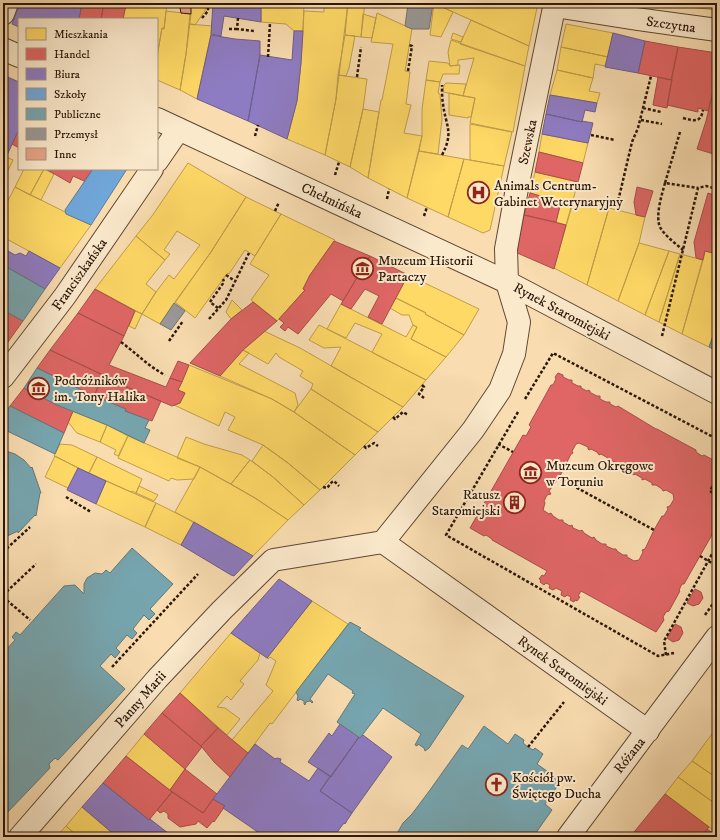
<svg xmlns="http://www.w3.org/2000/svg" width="720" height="840" font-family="'IM FELL DW Pica',serif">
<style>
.homes{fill:#ffd966;stroke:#bf9e4a}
.shops{fill:#e06666;stroke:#a94e4a;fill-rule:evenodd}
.offices{fill:#8e7cc3;stroke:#705d8b}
.schools{fill:#6fa8dc;stroke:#5a7c9c}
.public{fill:#76a5af;stroke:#5f7a7d}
.industry{fill:#999;stroke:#78726e}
.building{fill:#e9a48a;stroke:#2a1608}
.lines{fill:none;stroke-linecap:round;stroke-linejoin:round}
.minor-casing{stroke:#5e4832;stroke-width:24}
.path{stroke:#2a1608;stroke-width:2.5;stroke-dasharray:3 2;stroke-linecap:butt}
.minor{stroke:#fbe9cc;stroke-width:22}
.labels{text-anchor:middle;stroke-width:4;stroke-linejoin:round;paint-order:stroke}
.street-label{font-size:14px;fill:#2a1608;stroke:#fbe9cc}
.poi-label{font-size:14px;fill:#2a1608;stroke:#fbe9cc;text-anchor:start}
</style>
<rect width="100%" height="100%" fill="#f9ddb1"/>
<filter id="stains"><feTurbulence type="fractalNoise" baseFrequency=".005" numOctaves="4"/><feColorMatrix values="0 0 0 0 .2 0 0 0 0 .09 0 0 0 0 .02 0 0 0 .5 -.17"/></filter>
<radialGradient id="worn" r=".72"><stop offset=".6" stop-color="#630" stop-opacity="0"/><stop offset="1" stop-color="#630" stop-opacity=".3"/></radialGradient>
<path class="homes" d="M126,3H167L164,29L162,28L157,57V19H123Z
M191,3H206L205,11L195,25L189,24Z
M261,3H304L303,31H294L286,24L261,22Z
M324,3H348L336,99L325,155L287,139L297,101L301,63L304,11L324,12Z
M348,3H365L361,37L345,35Z
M433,3H466L468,5L469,3H538L529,46Z
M434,3L453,12L441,37L430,35Z
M654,3H717L716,10Z
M166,11L191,14L186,54L180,90L157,80V57L162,28L164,29Z
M377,13L412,29L405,71L410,72L406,104L411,105L404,133L422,136L407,198L368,178L381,100H382L393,44L371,42Z
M363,14L376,18L372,38L361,37Z
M471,20L529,46L525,66L460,44Z
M189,24L212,26L211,34L197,99L180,90L186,54Z
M566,24L613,33L608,57L561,47Z
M453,33L463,37L461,42L451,39Z
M345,35L355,36L349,68L346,76L338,75Z
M451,40L525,66L513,132L470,123L475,98L463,96L474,58L458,60V65L450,66L448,52Z
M561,47L608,57L605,66L595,64L593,78L557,70Z
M429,61L448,63L450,66L460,65L459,74H443L440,82L426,80Z
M557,70L593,78L589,91L600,93L597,103L550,95Z
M338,75L367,79L363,109L350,167L325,155L336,99Z
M426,80L440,82L438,93L440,94L442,119L438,154L419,151L422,136V109Z
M446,83L466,84L463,96L443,92L444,85Z
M449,93L475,98L471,117H468V118L449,115Z
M363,109L379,112L368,178L350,167Z
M470,124L512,132L504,166L470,160Z
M542,134L588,143L583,163L539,152Z
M419,151L464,159L448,217L407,198Z
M6,157L13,160L3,181V164Z
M464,159L504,166L490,230L483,233L448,217Z
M188,163L246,197L211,252L160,324L142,314L156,292L169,275L174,279L200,245L177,231L164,250L170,254L165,260L136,236L152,216Z
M24,169H44L30,195L15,187Z
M44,169L54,174L41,200L30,195Z
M535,172L578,182L566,225L556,222L561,202L530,193Z
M15,187L91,225L60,268L3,237V210Z
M246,197L281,214L255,256L245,250L229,274L228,273L226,275L195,318L175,302L211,252Z
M574,199L609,208L587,285L554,268Z
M609,208L645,217L639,243L618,301L587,285Z
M281,214L335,240L310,275L303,289L305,290L277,321L251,300L269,275L250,264Z
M136,236L165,260L146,284L156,292L142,314L95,289Z
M639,243L669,251L645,315L618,301Z
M669,251L680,254L659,322L645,315Z
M705,251L717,254V325L709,347L682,334Z
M680,254L703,260L682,334L659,322Z
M408,275L479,309L464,335L425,314L426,313L396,298Z
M396,298L426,313L425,314L464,335L446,357L411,339L417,327L413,325L409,315H402L390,308Z
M232,300L242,310L231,319L226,312Z
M341,304L406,337L413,325L417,327L411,339L446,357L426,380L375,354L372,352L382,334L355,323L346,338L327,329Z
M135,311L142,314L135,329L129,326Z
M319,325L327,329L426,380L403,407L331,366L341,347L324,348L309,340Z
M264,331L300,348L403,407L378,432L311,389L313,384L300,376L303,371L279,357L276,353L268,364L243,350Z
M243,350L249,353L239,364L295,393L298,405L294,412L272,399L220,376Z
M189,365L272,399L294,412L355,455L320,490L288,463L263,445L228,430L235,417L225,412L219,426L174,405L180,403L185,393L178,390Z
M311,389L378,432L355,455L294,412Z
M73,411L107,425L100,442L77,433L68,422Z
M107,425L128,436L118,456L114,454L116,450L100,442Z
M128,436L200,467L194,479L177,480L171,478L169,481L118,458Z
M186,437L204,444L242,455L250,460L231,484L200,467L177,458Z
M60,444L72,445L97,457L89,473L54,456Z
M263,445L288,463L320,490L304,505L273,477L252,461Z
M55,456L78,468L68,488L45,477Z
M97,457L142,479L136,493L132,491L131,492L89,473Z
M250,460L273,477L304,505L288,520L255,498L231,484Z
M200,467L255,498L288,520L253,556L175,512Z
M106,481L156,503L145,527L96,504Z
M139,486L158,495L154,501L136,493Z
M156,503L194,522L181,545L145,527Z
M312,601L348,624L272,724L270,723L248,753L232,740L273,691L266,685L276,661L270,657L268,659L267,658Z
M231,633L260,653L258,660L240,681L244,684L231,700L227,696L217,707L225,708L240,719L227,735L180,693Z
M717,727V778L692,761Z
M144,734L185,769L170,790L126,756Z
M692,761L717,778V805L678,777Z
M678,777L717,805V833L665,794Z
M82,807L117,837H78L66,826Z
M66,826L78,837H56Z"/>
<path class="shops" d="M82,3H104L101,19H79Z
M104,3L126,5L123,19H101Z
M645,41L678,47L671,80L638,73Z
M678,47L717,53V76L708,111L698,108V112L667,105Z
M717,76V155L697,149L706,121Z
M658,77L672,80L667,108L653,105Z
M19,129V148L12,144Z
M539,152L583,163L578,182L535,172Z
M46,169H93L84,181L73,176L70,183Z
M637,187L653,191L645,217L636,215L634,202Z
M530,193L561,202L556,222L524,215Z
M708,193L717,196V254L705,251L703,260L696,258L694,242Z
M524,215L566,225L554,269L515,252Z
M334,241L370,256L343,301L331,294L298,334L288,327L285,331L280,327L284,323L279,319L305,290L303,289L310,275Z
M370,256L408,275L382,324L368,317L379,296L365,289L351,309L341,304Z
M95,289L135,311L124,336L78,313Z
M253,302L277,321L243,350L220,376L190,363L231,319Z
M3,310L23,321L3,349Z
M78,313L124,336L109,365L166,387L170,378L182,382L178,390L185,393L180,403L172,406L103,377V375L50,350Z
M50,350L103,375L94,396L37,368Z
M178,361L189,365L182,382L170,378Z
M558,373L563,375V377L569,380H572V383L578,386H581V388L587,391L589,390L591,393L597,396H600V399L606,402H610V404L616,407L618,406L656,429H657L696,450V452L702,456L704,455L717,462V526L684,584H682L679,590L680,591L669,611L666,612L663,617L664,620L656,632L581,591L578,596L580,597L577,601L575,600L574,602L570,600L571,597L567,595L565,597L561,595L562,591L556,588L553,590L549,588L550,585L546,583L544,585L540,582L541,580L539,579L542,575L544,576L547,571L492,540V539L486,535L484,536L470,528L523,435L526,436L531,427L529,425L551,385H553L556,379L555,377ZM579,443L588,447V449L589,450L591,449L597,452L599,455L601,454L608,458L609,461L611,460L618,464V466L621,468L622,467L634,475L635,474L642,478V480L645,479L652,483V485H656L662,489L663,491L666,490L673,494L674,499L670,506L667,507L668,509L664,516H662L654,530L645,549L642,550L643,552L639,560L634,561L627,557V555H623L617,551L616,549H613L606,546V544H602L596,540L594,537L592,538L584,533L582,530L580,531L573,528L572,525L570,526L563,522V520H559L553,516L551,513L549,514L543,510L545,503L544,501L547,495L551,494L549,491L559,478L571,454L573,453L572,451L576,444Z
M103,377L161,401L152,421L125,411L126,409L94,396Z
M24,388L57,405L73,411L64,433L10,406Z
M695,589L701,592L703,598L699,604L693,606L687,603Z
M675,624L681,627L683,633L679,640L673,642L667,638Z
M180,693L218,728L201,746L162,713Z
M162,713L202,747L185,769L144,734Z
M218,728L248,753L230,777L214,762L201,746Z
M126,756L172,792L149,820L103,783Z
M185,769L217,794L203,813L170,790Z
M172,792L203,813L213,799L225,806L214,822L213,821L207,828L198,821L196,824L180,827L168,818V814L164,811L160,813L157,810Z
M665,794L709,827L701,837H630Z
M707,829L717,836V837H701Z"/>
<path class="offices" d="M20,3H82L79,19H19V27L12,24Z
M213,3H261V22L224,16L221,36L211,34Z
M294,31H303L301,63L297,101L287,139L248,121L260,55L292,60Z
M613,33L645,41L638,73L605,67Z
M211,35L235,39L260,41V55L248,121L197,99Z
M3,75L19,82V129L3,164Z
M550,95L597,103L595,112L585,110L582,122L546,114Z
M546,114L582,122V121L593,123L588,143L542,134Z
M3,248L15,255L20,253L26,256L29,251L60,268L45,289L3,265Z
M78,468L106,481L96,504L67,490Z
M194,522L253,556L234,576L231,575L181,545Z
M279,579L312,601L267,658L231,633Z
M340,724L359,737L331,777L308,762L329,733L332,736Z
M363,735L392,757L352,813L320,791L359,737L360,738Z
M255,744L275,759L277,758L281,759L280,762L309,781L318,768L330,776L320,791L352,813L346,822V823L343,824L334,837H265L223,808L225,806L213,799Z
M103,783L149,820L150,819L173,837H117L82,807Z"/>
<path class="schools" d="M93,169H127L91,225L66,214L65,210Z"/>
<path class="public" d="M3,265L45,289L23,321L3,310Z
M717,325V351L709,347Z
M37,368L94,396L126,409L125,411L149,420L145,428L150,430L144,443L107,425L57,405L24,388Z
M10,406L64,433L55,454L3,429V416Z
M3,450L15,454L24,460L31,468L32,467L41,493H40L36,516L35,515L18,533V531L3,538Z
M132,548L173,584L150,609L155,614L149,620L144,615L133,629L137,633L132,639L127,635L116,648L120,652L115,658L111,654L100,666L125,689L58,760L55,758L49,764L50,768L5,815L3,814V653L15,640L12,637L16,632L20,635L64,586L75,585L84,594V584L87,578L95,573L102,574L106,570L110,573Z
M350,622L361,628L359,630L464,696L429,748L425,751L424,748L418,744L417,746L415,745L421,734L383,708L360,738L337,722L355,694L352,693L353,691L328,674L310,699L313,702L312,703L310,701L306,702L305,705L304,704V701L300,699L298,701L297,700L298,696L296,692Z
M484,726L508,744L515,734L524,740L523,743L528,747L533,750L535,748L543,754L537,764L561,781L545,804L552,810L533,837H395L403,823L412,814L430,790L462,745L468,749Z"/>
<path class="industry" d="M408,4H433L429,29H412L405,26Z
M174,303L185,311L171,330L160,324Z"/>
<path class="building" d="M179,3H191V14L181,13Z"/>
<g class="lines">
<defs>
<path id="minor" d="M555,6L637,19L717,30
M3,14L7,3
M3,49L19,56
M157,119L507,282L717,393
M157,161L179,129
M3,377L65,296L152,169
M383,542L473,430L500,390L514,354L519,322L507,282L506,249L518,183L555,3
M20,837L157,679L222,610L273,560L383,542L648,731
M568,837L717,637"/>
</defs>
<use href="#minor" class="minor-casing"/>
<path class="path" d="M202,18L208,11V3
M238,18L237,29L254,31
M229,29H237
M268,57L270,23
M408,71L412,46L409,45
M357,77L361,47
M643,108L661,112
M683,118C694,121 701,123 703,110
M641,120L662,124
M680,132L665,183L698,188
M591,135L615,140
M255,136L258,125
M442,155C454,132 446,127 443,104C442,98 442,91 442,85
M714,173L717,174
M335,175L339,162
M665,183C662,194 655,216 660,227C665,236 675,243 683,250
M387,199L389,189
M616,210L632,142L638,128L651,76
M275,211L279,202
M424,216L427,207
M226,275L235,281
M218,308L210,302L224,282L223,279
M209,319L226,300L249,253
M662,336L698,188L706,186L717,189
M169,341L183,321
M121,342C136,353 148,366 165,375
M422,385L424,387L419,394L424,398
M525,399L553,353L717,439
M518,412L446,535L658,656L674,653
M393,417L395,419L403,412L408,415
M498,444L513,452
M364,446L366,448L374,443L378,446
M559,478L654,530
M323,487L327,488L332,482L334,481L339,486
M712,487L716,489L713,493L710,491Z
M66,497L91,512
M716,527L717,528
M3,552L30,527
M700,556L717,566
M3,595L36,564
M3,597L30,620
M705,615L717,598
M666,655L664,641L717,545
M112,667L198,574
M528,747L564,702"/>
<use href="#minor" class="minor"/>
</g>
<defs>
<symbol id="hospital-ring" viewBox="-11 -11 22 22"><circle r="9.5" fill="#fbe9cc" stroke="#8f2418" stroke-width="1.5"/><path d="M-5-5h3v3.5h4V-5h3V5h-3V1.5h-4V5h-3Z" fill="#8f2418"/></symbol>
<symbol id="museum-ring" viewBox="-11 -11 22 22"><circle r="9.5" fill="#fbe9cc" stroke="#8f2418" stroke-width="1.5"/><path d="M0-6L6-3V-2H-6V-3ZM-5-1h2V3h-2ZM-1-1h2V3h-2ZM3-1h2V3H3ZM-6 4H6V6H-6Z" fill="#8f2418"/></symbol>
<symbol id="building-ring" viewBox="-11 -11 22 22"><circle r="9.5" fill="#fbe9cc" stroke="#8f2418" stroke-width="1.5"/><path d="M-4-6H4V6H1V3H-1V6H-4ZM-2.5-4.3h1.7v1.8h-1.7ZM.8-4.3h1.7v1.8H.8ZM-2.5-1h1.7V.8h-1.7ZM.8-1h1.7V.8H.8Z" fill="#8f2418"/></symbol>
<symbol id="church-ring" viewBox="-11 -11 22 22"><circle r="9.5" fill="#fbe9cc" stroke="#8f2418" stroke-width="1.5"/><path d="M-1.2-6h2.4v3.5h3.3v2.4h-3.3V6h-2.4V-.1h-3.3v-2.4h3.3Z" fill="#8f2418"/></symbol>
</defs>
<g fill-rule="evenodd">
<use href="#hospital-ring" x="466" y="180" width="25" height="25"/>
<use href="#museum-ring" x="350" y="256" width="25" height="25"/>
<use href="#museum-ring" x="26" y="376" width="25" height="25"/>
<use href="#museum-ring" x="518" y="460" width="25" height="25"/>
<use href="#building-ring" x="502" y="490" width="25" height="25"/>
<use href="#church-ring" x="484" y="772" width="25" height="25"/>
</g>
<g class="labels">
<g class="street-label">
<text transform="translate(671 24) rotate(8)" y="5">Szczytna</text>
<text transform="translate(527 142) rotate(-78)" y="5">Szewska</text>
<text transform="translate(332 200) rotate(25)" y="5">Chełmińska</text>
<text transform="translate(79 274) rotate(-55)" y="5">Franciszkańska</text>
<text transform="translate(562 311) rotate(28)" y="5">Rynek Staromiejski</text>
<text transform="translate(563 670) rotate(36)" y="5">Rynek Staromiejski</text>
<text transform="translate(140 699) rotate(-49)" y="5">Panny Marii</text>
<text transform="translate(629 755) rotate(-52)" y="5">Różana</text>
</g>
<g class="poi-label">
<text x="494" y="190">Animals Centrum-<tspan x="494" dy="16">Gabinet Weterynaryjny</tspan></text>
<text x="378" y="265">Muzeum Historii<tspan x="378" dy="16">Partaczy</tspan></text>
<text x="54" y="385">Podróżników<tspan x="54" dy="16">im. Tony Halika</tspan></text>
<text x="546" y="470">Muzeum Okręgowe<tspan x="546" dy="16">w Toruniu</tspan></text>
<text x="500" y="499" text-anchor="end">Ratusz<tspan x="500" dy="16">Staromiejski</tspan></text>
<text x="512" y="782">Kościół pw.<tspan x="512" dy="16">Świętego Ducha</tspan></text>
</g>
</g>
<rect width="720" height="840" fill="none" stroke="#f9ddb1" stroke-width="16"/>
<rect x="4" y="4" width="712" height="832" fill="none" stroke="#2a1608" stroke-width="2"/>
<rect x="8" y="8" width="704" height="824" fill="none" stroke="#2a1608"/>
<rect x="18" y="18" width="140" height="152" fill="#fbe9cc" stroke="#a7957e"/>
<rect x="26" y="28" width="20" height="12" fill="#ffd966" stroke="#a7957e"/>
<text x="54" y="38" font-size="12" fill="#2a1608">Mieszkania</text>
<rect x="26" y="48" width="20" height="12" fill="#e06666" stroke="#a7957e"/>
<text x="54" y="58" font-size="12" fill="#2a1608">Handel</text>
<rect x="26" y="68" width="20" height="12" fill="#8e7cc3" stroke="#a7957e"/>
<text x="54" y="78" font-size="12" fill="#2a1608">Biura</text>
<rect x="26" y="88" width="20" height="12" fill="#6fa8dc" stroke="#a7957e"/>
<text x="54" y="98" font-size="12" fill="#2a1608">Szkoły</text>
<rect x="26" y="108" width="20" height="12" fill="#76a5af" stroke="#a7957e"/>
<text x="54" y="118" font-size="12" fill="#2a1608">Publiczne</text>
<rect x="26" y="128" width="20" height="12" fill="#999999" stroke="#a7957e"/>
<text x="54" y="138" font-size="12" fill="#2a1608">Przemysł</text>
<rect x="26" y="148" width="20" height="12" fill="#e9a48a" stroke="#a7957e"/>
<text x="54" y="158" font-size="12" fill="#2a1608">Inne</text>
<rect width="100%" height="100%" filter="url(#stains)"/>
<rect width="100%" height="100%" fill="url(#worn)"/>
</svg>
